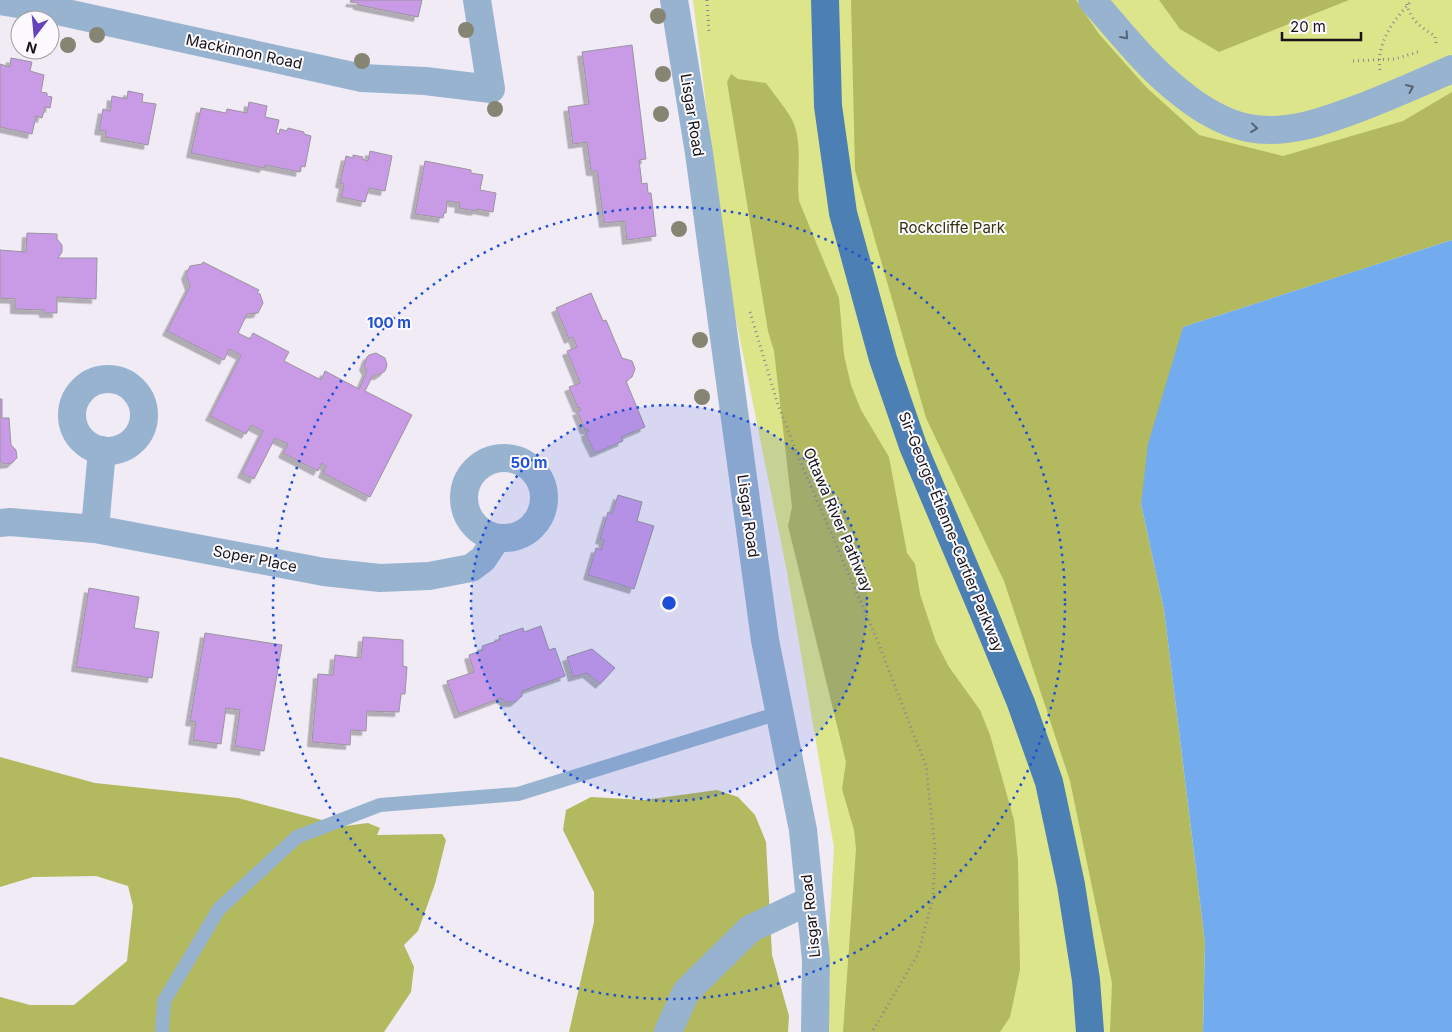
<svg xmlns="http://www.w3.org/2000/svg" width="1452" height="1032" font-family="Inter,sans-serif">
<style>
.green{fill:#dde58b}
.forest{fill:#b2b95e}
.water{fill:#72acee}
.building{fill:#c99be6;stroke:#9a949e;filter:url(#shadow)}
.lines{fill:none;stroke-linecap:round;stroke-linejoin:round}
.path{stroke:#8b878e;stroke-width:3;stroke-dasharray:1 4;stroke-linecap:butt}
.service{stroke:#98b3d0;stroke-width:14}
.minor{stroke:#98b3d0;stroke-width:28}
.tertiary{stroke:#98b3d0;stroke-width:28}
.primary{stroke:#4c80b4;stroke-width:28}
.tree{fill:#868574}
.oneway{stroke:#566374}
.ring{fill:none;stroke:#1d4ed8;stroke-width:2.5;stroke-dasharray:2.5 5}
.labels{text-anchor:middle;stroke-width:4;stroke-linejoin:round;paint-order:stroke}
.street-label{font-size:15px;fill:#151317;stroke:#fcfafe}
.park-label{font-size:15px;fill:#2f320a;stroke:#fcfafe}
.centre{fill:#1d4ed8;stroke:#fcfafe;stroke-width:2.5}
.ring-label{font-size:15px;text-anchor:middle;font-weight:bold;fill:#1d4ed8;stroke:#fcfafe;stroke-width:4;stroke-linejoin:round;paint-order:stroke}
</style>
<defs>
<filter id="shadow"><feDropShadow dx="-4.5" dy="4.5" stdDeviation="0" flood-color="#0004"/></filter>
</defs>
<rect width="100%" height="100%" fill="#f1ebf6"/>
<path class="green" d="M693,0H1452V230L1384,258L1350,279L1212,304L1112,401L1196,1032H827L830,980L828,949L834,848L787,572L727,275Z"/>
<path class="forest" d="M851,0H1076L1099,34L1146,87L1199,135L1283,156L1403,121L1452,92V240L1183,327L1141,504L1164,610L1205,942L1203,1032H1110L1112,983L1070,781L1004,581L926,418L855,170Z
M1159,0H1349L1219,52L1180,29Z
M731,74L738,79L766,83C773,93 790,113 794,124C803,149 796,176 799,201L839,298L844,355L851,385L861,410L889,457L907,553L915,564L920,594L936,642L949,667L980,710L990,735L1014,820L1018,861L1020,970L1010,1017L1000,1032H843L856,849L854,830L842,789L846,762L788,526L792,507L774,351L768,331L727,82Z
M0,757L95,783L238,798L345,826L368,823L380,828L377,835L442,834L446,840L435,884L418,931L404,945L414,967L411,992L384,1032H0V997L30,1005H74L127,961L133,906L128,886L96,876L33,877L0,887Z
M717,790L738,797L755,815L766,842L772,955L789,1016L788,1032H569L594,922V892L563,830L566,810L591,797L644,800Z"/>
<path class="water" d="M1452,240V1032H1203L1205,942L1164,610L1141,504L1148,444L1183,327Z"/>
<path class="building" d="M351,0H422L418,17L358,5V3L350,2Z
M632,45L646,159L639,160L642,184L647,183L648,193H651L656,236L627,240L625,221L604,223L597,171H591L587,142L573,144L568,107L589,104L582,52Z
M11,58L32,62L30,71L44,75L41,92L47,93V96L52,97L50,108L45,107L42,118L36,116L32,134L0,127V64L10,67Z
M128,91L143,94L142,102L156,104L148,145L105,137L106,131L99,130L103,109L110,111L112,96L127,99Z
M249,102L267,106L265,117L279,120L276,133L279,134L280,129L287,131L288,128L304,132V134L311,136L305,167L301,166L300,172L265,165L264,168L191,153L201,108L226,113L227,109L247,113Z
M370,151L392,156L385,191L369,188L365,202L341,197L344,184L340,183L346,156L353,158V155L363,157L362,159L368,161Z
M425,161L471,170V173L483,175L480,190L496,193L493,212L477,209L476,211L459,208L460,203L447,201L446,213H444L443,218L415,214Z
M27,233L57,234V239L62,245V252L58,258H97L96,299L57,297V313H44V310L15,309V299L0,298V250L26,252Z
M203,262L259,290L257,293L260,294L263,303L258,313L247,314L238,333L250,339L253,333L289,352L284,361L321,380L325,371L359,389L367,371L364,366L367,357L369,355L376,353L385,358L387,365L385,371L379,375H373L365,391L412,415L370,497L323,473L326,466L322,463L318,471L283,453L288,444L275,438L254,479L242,473L263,431L251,425L246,434L210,416L241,355L229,349L224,360L167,331L190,286L186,275L190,266L202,264Z
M591,293L603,321L606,320L622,358L632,361L635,369L632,377L626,381L645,427L621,437L623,441L595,453L587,437L586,432L589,431L588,429L585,430L577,411L581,410L579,407L578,408L569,387L580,383L567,351L577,347L573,337L569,339L556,308Z
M0,399H2V418H9L11,445L16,450L17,458L12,463L4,464L0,461Z
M618,495L642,502L637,521L654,526L634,589L588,575L596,548L601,550L604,540L600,539L608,512L612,514Z
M89,588L139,597L134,628L159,632L152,678L76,667Z
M541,626L549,650L555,648L565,676L522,691V696L515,702H506L501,698L459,714L447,681L474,672L469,655L483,650L482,646L500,640L499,636L523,628L524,632Z
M205,633L282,645L264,751L235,746L240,710L226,708L221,744L193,740L196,722L190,721Z
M363,637L403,640V666L407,667L405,694H401L399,712L367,711L366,731L351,730L350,745L312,742L318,674L333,675L335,655L361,658Z
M592,649L615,668L600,684L587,673L573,677L567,657Z"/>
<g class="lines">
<path class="path" d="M707,0L709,32
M1407,4C1410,20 1422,28 1435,36L1436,44L1435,45
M1353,61L1395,59L1418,52
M1380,70C1376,42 1394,20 1412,0
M750,312L778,405L803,468L876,637L926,766L935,848L933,898L918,954L872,1032"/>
<path class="service" d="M162,1032L164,1001L219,909L297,837L380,805L518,794L779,713"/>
<path class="minor" d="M1092,0C1120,31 1147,67 1181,93C1199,108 1224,123 1248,128C1288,136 1328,120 1365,106C1395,94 1423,82 1452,69
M0,1L44,8L362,78L425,81L491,89L477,0
M72 415a36 36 0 1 1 72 0a36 36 0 1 1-72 0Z
M464 498a40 40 0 1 1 80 0a40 40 0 1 1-80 0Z
M0,523L10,522L95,529L324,572L380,578L429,576L471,568L483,559L497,538
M95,529L102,450
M668,1032L686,992L750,929L809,901"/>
<path class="tertiary" d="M674,0L699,153L765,640L803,830L816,960L815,1032"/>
<path class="primary" d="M825,0L828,106L843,213L883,359L913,446L983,611L1021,703L1049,782L1071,885L1086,980L1090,1032"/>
</g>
<g class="tree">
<circle cx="658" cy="16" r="8"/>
<circle cx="466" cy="30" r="8"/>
<circle cx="97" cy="35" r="8"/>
<circle cx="68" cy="45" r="8"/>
<circle cx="362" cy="61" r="8"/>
<circle cx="663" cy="74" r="8"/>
<circle cx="495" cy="109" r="8"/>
<circle cx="661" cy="114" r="8"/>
<circle cx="679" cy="229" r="8"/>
<circle cx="700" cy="340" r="8"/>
<circle cx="702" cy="397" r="8"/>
</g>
<defs><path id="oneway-chevron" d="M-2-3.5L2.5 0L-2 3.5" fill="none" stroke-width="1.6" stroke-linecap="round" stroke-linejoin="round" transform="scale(1.25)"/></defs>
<g class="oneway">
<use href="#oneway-chevron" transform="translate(1125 36) rotate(48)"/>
<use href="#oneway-chevron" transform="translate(1410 88) rotate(-24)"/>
<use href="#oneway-chevron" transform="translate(1254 128) rotate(6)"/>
</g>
<circle cx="669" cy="603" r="198" fill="#1d4ed8" fill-opacity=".12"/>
<g class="ring">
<circle cx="669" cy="603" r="198"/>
<circle cx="669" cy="603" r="396"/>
</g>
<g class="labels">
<g class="street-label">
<text transform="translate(244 52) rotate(12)" y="5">Mackinnon Road</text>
<text transform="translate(692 115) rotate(81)" y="5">Lisgar Road</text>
<text transform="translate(748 516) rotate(82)" y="5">Lisgar Road</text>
<text transform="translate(838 520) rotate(67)" y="5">Ottawa River Pathway</text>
<text transform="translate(951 532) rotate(68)" y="5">Sir-George-Étienne-Cartier Parkway</text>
<text transform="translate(255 559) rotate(11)" y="5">Soper Place</text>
<text transform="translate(811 916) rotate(-96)" y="5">Lisgar Road</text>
</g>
<g class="park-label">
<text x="952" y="233">Rockcliffe Park</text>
</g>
</g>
<circle cx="669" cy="603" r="8" class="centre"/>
<g class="ring-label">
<text x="389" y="328">100 m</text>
<text x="529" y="468">50 m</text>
</g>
<g transform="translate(35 35) rotate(196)"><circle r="24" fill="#fcfafe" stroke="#a09ea2"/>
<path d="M0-4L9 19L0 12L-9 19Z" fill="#6444bc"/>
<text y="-8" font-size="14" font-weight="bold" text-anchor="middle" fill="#151317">N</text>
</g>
<path d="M1282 32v8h79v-8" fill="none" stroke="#151317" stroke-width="2.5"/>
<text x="1290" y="32" font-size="15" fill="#151317" stroke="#fcfafe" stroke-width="4" paint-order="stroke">20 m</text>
</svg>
